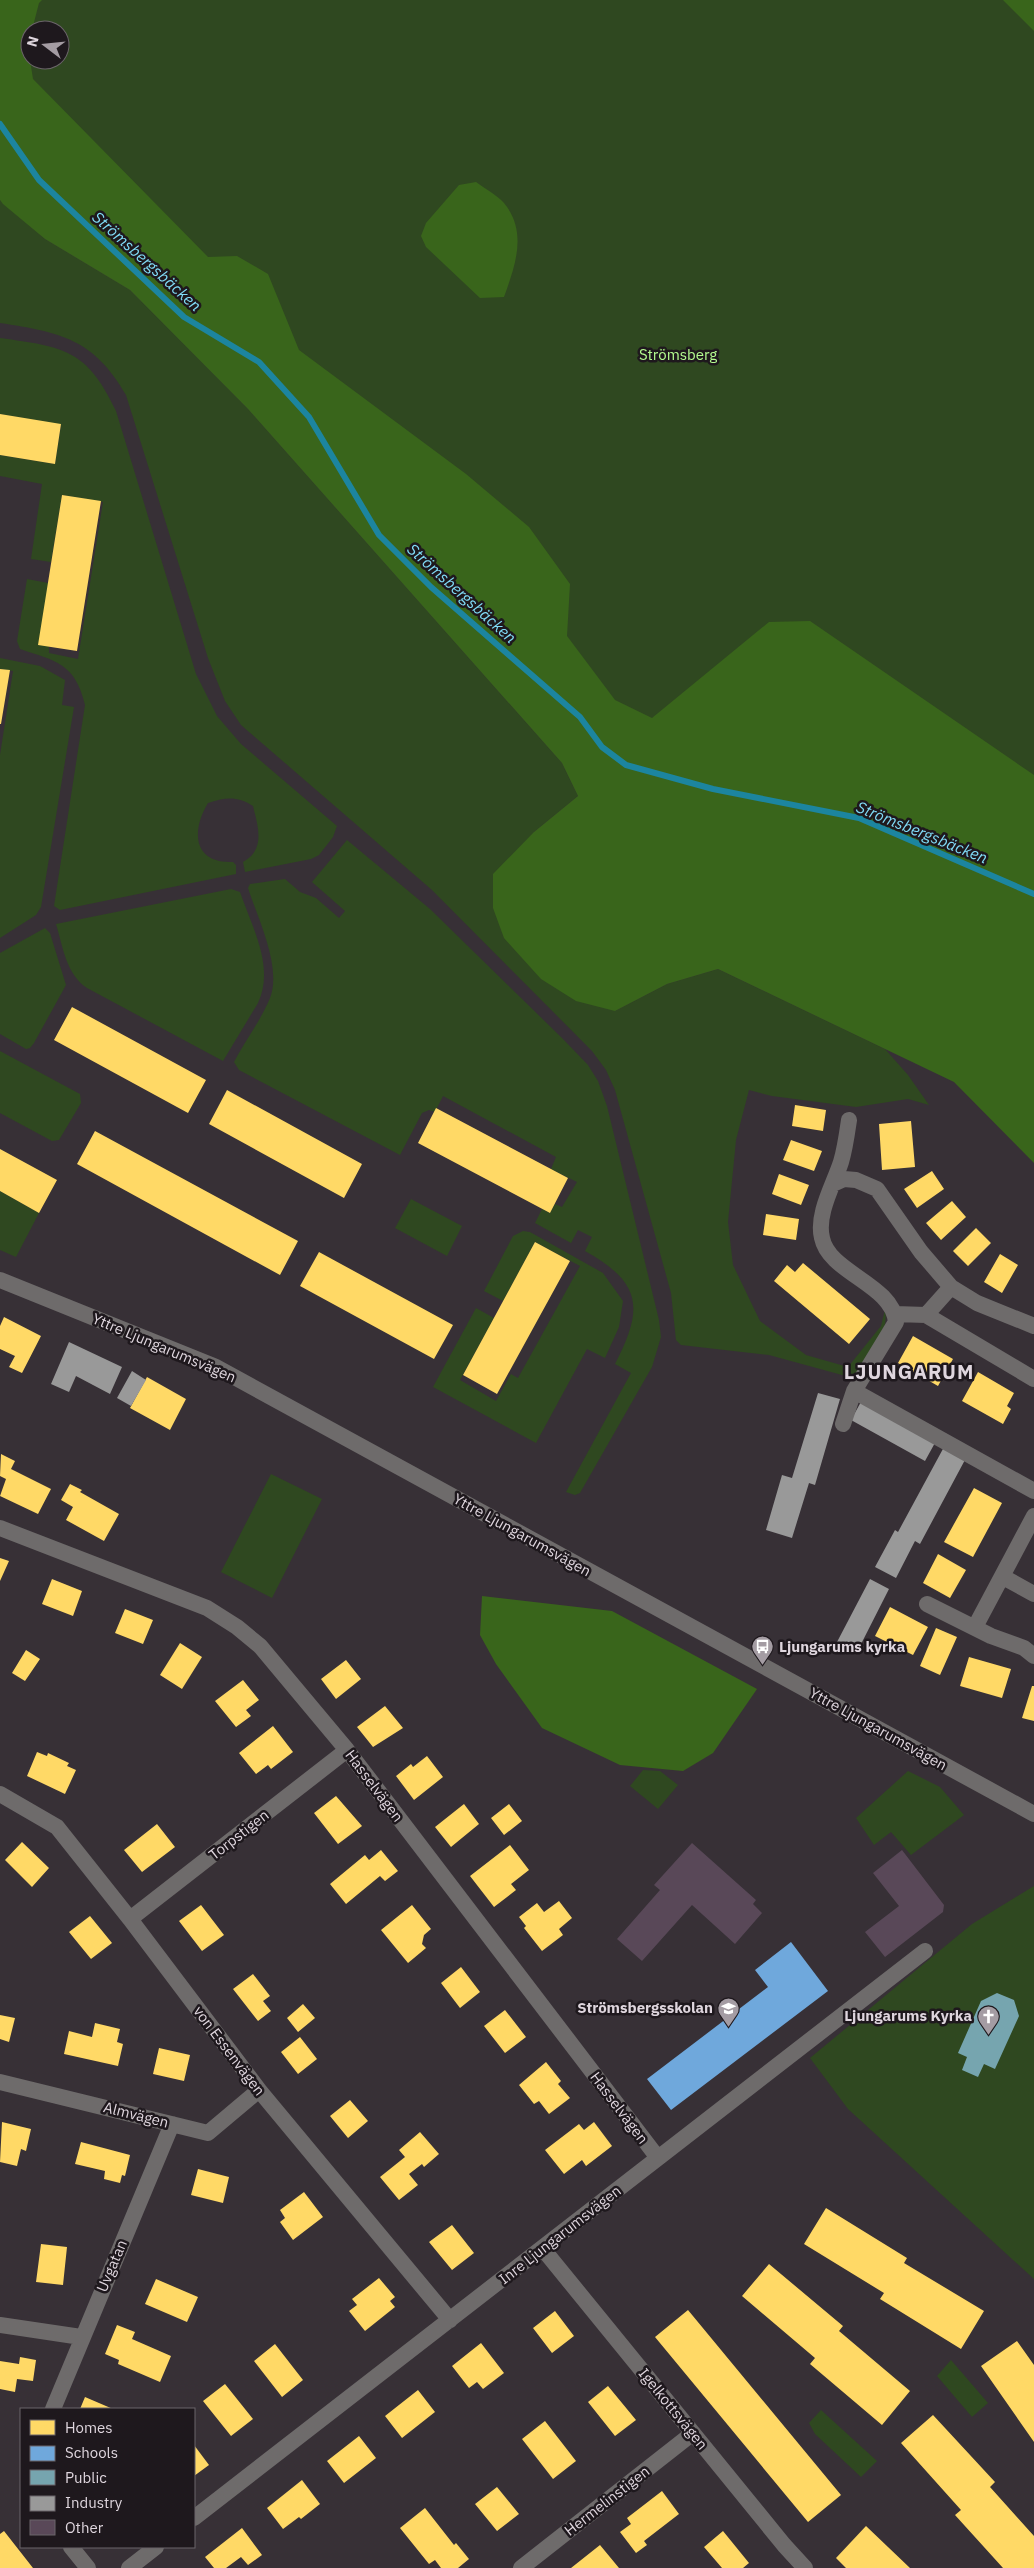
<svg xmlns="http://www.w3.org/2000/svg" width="1034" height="2568" font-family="'IBM Plex Sans',sans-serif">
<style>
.green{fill:#2f4820;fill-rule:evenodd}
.forest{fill:#39651b}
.homes{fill:#ffd966}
.schools{fill:#6fa8dc}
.public{fill:#76a5af}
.industry{fill:#999}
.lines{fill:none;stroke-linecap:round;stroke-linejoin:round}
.stream{stroke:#1c859f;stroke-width:6}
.building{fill:#594858}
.minor{stroke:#6e6b6b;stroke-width:16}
.labels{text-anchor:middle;stroke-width:5;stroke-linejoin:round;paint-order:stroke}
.park-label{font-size:15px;fill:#b4fc8f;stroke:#1e181d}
.street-label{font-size:15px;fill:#dfd6de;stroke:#1e181d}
.poi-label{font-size:15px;font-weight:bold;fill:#dfd6de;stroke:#1e181d;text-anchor:end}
.water-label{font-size:16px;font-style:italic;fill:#80dbf6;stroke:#1e181d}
.district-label{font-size:20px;font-weight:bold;letter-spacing:1px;fill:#dfd6de;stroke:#1e181d}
</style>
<rect width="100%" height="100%" fill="#373036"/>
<path class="green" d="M0,0H1034V958L574,773L0,128ZM30,30H60V60H30Z
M0,200L45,239L130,290L248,409L562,763L578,796L534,832L615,1011L667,984L718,969L885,1049L908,1075L929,1105L908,1099L856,1107L772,1096L749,1090L736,1140L728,1222L733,1265L760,1321L806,1355L848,1367L881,1326L885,1310C890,1335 867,1358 853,1378L769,1355L681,1345L676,1340L671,1293L615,1090L606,1070L592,1051L432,890L241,725L225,701L208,658L126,395C94,339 60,332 0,323Z
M0,338C64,347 87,349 116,411L196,674L217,716L241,744L337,826L333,837L319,855L311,859L245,872L243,862C266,849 258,827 253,806C238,796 225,797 208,803C191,831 193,864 233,862L236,865V874L60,910L54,906L85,705C75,663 56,661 20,649L17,641L27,579L48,583L49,653L78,659L103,502L62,495L51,562L31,559L42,484L0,476V455L55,464L61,425L0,414Z
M0,658L40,666L65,680L62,705L74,707L41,907L36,915L0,938V755L13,671L0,669Z
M347,840L430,909L563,1039L588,1065L598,1081L607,1106L659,1320L661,1337L652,1367L580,1493L575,1495L566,1492L631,1373L615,1364C644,1308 642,1283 585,1251L592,1237L578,1230L571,1243L535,1223L542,1209L550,1213L555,1204L562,1207L577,1182L551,1169L556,1157L443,1096L435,1112L429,1110L422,1113L400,1155L239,1070L234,1062C245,1041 261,1020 270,998C282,967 258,919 248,888L250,884L285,879L300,892L316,898L339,918L345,911L312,882Z
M231,889L240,892C252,927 275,967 258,1003L223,1061L87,988C66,974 63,947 56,924Z
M45,928L50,933L66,985L34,1043L30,1048L26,1049L0,1034V953Z
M0,1051L80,1094L81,1103L59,1140L52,1141L0,1113Z
M0,1191L39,1213L16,1257L0,1250Z
M411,1199L462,1226L447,1256L395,1228Z
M523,1231L530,1232L603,1273L623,1301L619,1327L605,1358L587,1349L536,1443L433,1387L476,1308L494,1318L460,1380L496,1401L511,1374L518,1378L580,1266L535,1242L503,1301L484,1291L513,1236Z
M271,1474L322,1499L272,1598L221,1572Z
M643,1770L660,1771L678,1785L658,1809L630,1786Z
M908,1771L940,1787L964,1815L911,1855L891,1832L874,1845L856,1818Z
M1034,1886V2279L848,2109L810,2058L972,1924Z
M951,2360L988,2403L972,2417L937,2376Z
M821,2410L877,2461L861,2477L815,2434L809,2423Z"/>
<path class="forest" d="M0,0H42L39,3L32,30H30V60L33,79L208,257L237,256L268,274L299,350L466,474L529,527L570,584L567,636L615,700L652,718L769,622L810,621L1034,775V1163L954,1082L718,969L667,984L615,1011L576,1001L541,979L504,938L493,908V874L534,832L578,796L562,763L248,409L130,290L45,239L3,204L0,200Z
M1003,0H1034V31Z
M476,182C484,188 497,195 504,203C528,232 515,266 504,297L480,298L426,247L421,236L426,223L459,185Z
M482,1596L612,1611L757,1689L713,1753L683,1771L620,1765L542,1728L496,1664L480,1635Z"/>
<path class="homes" d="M0,414L61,424L55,464L0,455Z
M62,495L101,501L77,651L38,645Z
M0,669L10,670L1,724H0Z
M72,1007L206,1080L188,1113L54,1040Z
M227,1090L362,1164L344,1198L209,1124Z
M795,1105L826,1110L823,1131L792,1126Z
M436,1108L568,1178L550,1213L418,1143Z
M911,1121L915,1167L882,1170L879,1124Z
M95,1131L298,1241L280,1275L77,1164Z
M791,1140L822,1151L814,1171L783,1160Z
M0,1149L57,1180L39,1213L0,1191Z
M932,1171L944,1189L917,1208L904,1189Z
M779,1174L809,1185L801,1205L772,1194Z
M952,1201L966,1217L941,1240L926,1223Z
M766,1214L799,1219L796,1240L763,1235Z
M976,1228L991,1243L968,1266L953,1251Z
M535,1242L570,1261L497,1394L463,1375Z
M319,1252L453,1325L434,1359L300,1286Z
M1000,1254L1018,1265L1002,1293L984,1282Z
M803,1263L870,1319L849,1344L774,1281L787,1265L795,1272Z
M4,1317L41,1336L22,1373L9,1367L15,1356L0,1349V1326Z
M913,1336L953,1359L938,1386L898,1363Z
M978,1372L1014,1393L1007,1406L1011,1409L1003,1424L962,1401Z
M147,1377L186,1399L170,1430L130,1408Z
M1,1454L15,1461L11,1469L51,1489L38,1514L0,1496L6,1479L0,1476Z
M70,1484L82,1490L80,1492L119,1514L104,1541L66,1520L73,1507L61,1500Z
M974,1488L1002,1503L973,1557L944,1542Z
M938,1554L966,1570L950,1598L923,1583Z
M0,1558L9,1561L0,1581Z
M52,1579L82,1591L73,1616L42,1604Z
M890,1607L928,1627L913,1655L875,1636Z
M125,1609L153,1620L143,1644L115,1633Z
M936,1628L957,1637L940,1675L920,1666Z
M180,1643L202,1657L182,1689L160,1675Z
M26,1650L40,1659L25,1681L12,1673Z
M969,1657L1011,1669L1002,1698L960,1686Z
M346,1660L361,1679L336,1699L321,1679Z
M243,1680L259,1700L246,1710L251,1716L236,1727L215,1701Z
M1032,1686H1034V1721L1022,1718Z
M385,1706L403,1728L373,1747L357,1727Z
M273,1726L293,1752L271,1769L268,1765L256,1774L239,1753Z
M37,1752L47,1756L48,1753L69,1763L67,1766L76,1770L65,1794L27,1776Z
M427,1756L443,1777L414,1800L396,1776L411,1764L413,1767Z
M336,1796L362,1826L338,1844L314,1813Z
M464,1804L479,1824L451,1847L435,1827Z
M509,1804L522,1821L504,1835L491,1818Z
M157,1824L175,1847L142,1872L124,1850Z
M22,1842L49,1868L32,1887L5,1860Z
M510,1845L529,1870L511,1884L516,1890L494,1907L470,1876Z
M381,1850L398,1871L385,1881L380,1876L346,1904L330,1884L365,1855L369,1860Z
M559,1901L572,1918L559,1929L563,1935L542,1951L524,1928L526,1926L519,1917L537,1903L544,1912Z
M201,1905L224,1935L202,1951L179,1921Z
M412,1905L431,1929L424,1935L422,1944L426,1948L408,1963L381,1930Z
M90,1916L112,1943L91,1959L69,1932Z
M461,1967L480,1992L460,2008L441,1983Z
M253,1974L270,1996L263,2001L271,2011L258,2021L233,1989Z
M303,2004L315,2018L298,2032L287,2018Z
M505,2010L526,2037L505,2053L484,2026Z
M0,2015L15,2018L9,2042L0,2039Z
M95,2023L120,2029L117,2042L123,2044L118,2066L64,2054L69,2031L92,2037Z
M300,2037L317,2059L298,2074L281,2052Z
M159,2048L190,2055L184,2081L153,2074Z
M546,2062L561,2081L558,2084L570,2098L549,2114L539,2101L534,2104L519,2085Z
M350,2100L368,2121L348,2138L330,2116Z
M2,2122L31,2129L26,2151L21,2149L17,2166L0,2162Z
M594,2122L612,2146L586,2166L582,2160L564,2174L545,2150L579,2124L584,2130Z
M420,2132L439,2154L424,2167L422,2164L409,2174L418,2185L399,2200L380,2177L405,2157L399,2150Z
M81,2142L130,2155L125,2176L122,2175L120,2183L104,2179L105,2171L75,2164Z
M198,2169L229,2177L223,2203L191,2195Z
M304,2192L323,2217L293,2240L280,2222L285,2218L280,2210Z
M826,2208L907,2258L904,2263L984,2311L961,2349L880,2299L884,2293L804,2244Z
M452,2225L474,2253L452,2270L429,2242Z
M41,2244L67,2247L63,2285L36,2282Z
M769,2264L843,2326L839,2331L910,2391L882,2425L810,2364L815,2358L742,2296Z
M379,2278L395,2297L390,2301L395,2307L365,2331L349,2311L357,2305L352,2299Z
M156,2279L198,2297L187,2322L145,2304Z
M688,2310L841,2495L808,2522L655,2337Z
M555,2311L574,2336L552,2353L533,2328Z
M117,2325L135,2332L132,2339L171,2356L160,2382L118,2364L119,2360L105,2354Z
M1017,2341L1034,2365V2442L981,2366Z
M481,2343L504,2373L483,2389L477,2382L469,2388L452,2366Z
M275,2344L303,2380L282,2397L254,2361Z
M20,2357L36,2360L33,2381L17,2379L15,2392L0,2389V2361L19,2364Z
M225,2384L253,2419L231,2436L203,2401Z
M608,2386L636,2420L615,2436L588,2402Z
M418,2390L435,2412L402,2438L385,2416Z
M85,2397L113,2409H80Z
M933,2415L995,2482L990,2487L1034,2536V2568H1003L955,2515L961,2510L901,2443Z
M545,2421L576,2461L553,2479L522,2439Z
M359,2436L376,2458L344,2483L327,2461Z
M194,2445L209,2465L194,2476Z
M302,2480L320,2504L301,2519L299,2517L283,2529L267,2508Z
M497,2487L519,2514L497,2531L475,2504Z
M662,2491L679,2514L644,2541L647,2545L636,2553L620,2532L631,2524L627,2518Z
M425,2508L454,2545L456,2543L469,2559L458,2568H441L435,2560L429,2564L400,2528Z
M866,2526L910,2568H846L836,2558Z
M242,2528L262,2555L248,2565L241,2557L226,2568H214L205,2557Z
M4,2531L33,2568H0V2534Z
M723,2531L749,2563L743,2568H722L704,2547Z
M600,2545L619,2568H571Z"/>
<path class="schools" d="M791,1942L828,1991L671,2110L647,2079L768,1987L755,1970Z"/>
<path class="public" d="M997,1993L1014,2000L1019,2016L995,2069L984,2064L978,2077L962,2070L967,2057L958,2053L981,2001Z"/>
<path class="industry" d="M69,1342L122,1367L110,1394L76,1376L69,1392L51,1384Z
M132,1371L146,1380L131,1406L117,1398Z
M818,1393L840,1399L815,1485L809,1483L792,1538L766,1530L782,1475L792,1478Z
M862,1400L936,1441L925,1461L851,1420Z
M944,1447L966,1458L920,1544L915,1541L896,1578L875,1567L895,1530L898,1532Z
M870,1579L889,1589L857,1652L837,1642Z"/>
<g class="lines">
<path class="stream" d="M0,124L39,180L184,317L259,362L309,417L379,535L431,587L580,717L602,747L626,765L713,789L859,818L1034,894"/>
</g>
<path class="building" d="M692,1843L756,1900L753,1904L762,1913L735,1944L692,1905L642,1961L617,1939L660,1890L654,1885Z
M902,1850L944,1905L943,1912L885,1957L865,1932L899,1906L873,1873Z"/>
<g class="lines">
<path class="minor" d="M833,1184L844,1179L856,1180L877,1189L921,1252L951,1287L977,1303L1034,1326
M0,1280L216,1367L1034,1814
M895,1314L926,1315L1034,1379
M926,1315L951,1287
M854,1391L1034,1491
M843,1424L854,1391L896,1322C892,1284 829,1273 822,1238C816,1214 834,1184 841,1162C845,1149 847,1134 849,1120
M0,1528L207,1608L237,1627L260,1646L347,1750L658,2158
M1003,1577L1034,1594
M927,1604L991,1636L1024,1648L1034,1656
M975,1627L1034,1516
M0,1794L57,1827L130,1919L259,2090L450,2320
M130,1919L347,1750
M0,2082L208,2133L259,2090
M543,2249L784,2545L805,2568
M0,2325L81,2337
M53,2409L172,2124
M194,2518L925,1951
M71,2547L88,2568
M129,2568L156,2547
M521,2568L693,2433"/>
</g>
<defs>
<symbol id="bus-pin" viewBox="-11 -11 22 30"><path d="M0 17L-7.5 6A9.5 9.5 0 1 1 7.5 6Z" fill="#a49ca3" stroke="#1e181d"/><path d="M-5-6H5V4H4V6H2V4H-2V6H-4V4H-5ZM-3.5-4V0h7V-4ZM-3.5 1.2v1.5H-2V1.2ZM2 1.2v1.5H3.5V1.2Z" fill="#fff"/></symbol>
<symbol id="school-pin" viewBox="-11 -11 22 30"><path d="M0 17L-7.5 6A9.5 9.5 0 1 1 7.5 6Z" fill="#a49ca3" stroke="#1e181d"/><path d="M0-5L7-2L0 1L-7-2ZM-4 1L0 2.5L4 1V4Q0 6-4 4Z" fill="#fff"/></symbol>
<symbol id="church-pin" viewBox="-11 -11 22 30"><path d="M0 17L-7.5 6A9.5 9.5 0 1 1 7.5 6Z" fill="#a49ca3" stroke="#1e181d"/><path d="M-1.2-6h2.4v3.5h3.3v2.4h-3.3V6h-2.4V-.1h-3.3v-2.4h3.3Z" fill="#fff"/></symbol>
</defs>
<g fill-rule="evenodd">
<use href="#bus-pin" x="750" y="1634" width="25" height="34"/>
<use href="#school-pin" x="716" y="1996" width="25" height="34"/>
<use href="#church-pin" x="976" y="2004" width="25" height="34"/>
</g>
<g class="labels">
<g class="park-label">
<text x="678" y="360">Strömsberg</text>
</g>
<g class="street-label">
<text transform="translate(164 1348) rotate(23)" y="5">Yttre Ljungarumsvägen</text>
<text transform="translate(522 1535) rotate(29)" y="5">Yttre Ljungarumsvägen</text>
<text transform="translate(878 1729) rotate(29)" y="5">Yttre Ljungarumsvägen</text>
<text transform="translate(374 1786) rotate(53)" y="5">Hasselvägen</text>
<text transform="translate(239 1835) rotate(-38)" y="5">Torpstigen</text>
<text transform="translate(229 2051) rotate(53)" y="5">von Essenvägen</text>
<text transform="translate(619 2108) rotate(53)" y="5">Hasselvägen</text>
<text transform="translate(136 2115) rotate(14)" y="5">Almvägen</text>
<text transform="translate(560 2235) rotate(-38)" y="5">Inre Ljungarumsvägen</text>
<text transform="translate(112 2266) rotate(-67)" y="5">Uvgatan</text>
<text transform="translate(673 2409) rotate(51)" y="5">Igelkottsvägen</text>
<text transform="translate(607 2501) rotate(-38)" y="5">Hermelinstigen</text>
</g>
<g class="poi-label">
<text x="779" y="1652" text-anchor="start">Ljungarums kyrka</text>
<text x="713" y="2013">Strömsbergsskolan</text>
<text x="972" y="2021">Ljungarums Kyrka</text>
</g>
<g class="water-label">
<text transform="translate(147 261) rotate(42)" y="6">Strömsbergsbäcken</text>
<text transform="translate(462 593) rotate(42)" y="6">Strömsbergsbäcken</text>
<text transform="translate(922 832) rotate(22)" y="6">Strömsbergsbäcken</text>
</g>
<g class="district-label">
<text x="909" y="1379">LJUNGARUM</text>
</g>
</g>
<rect x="20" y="2408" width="175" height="140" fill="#1e181d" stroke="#6b646a"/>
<rect x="30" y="2420" width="25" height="15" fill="#ffd966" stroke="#6b646a"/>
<text x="65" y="2433" font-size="15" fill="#dfd6de">Homes</text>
<rect x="30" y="2446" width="25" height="15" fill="#6fa8dc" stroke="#6b646a"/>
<text x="65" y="2458" font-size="15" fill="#dfd6de">Schools</text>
<rect x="30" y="2470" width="25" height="15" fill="#76a5af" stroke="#6b646a"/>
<text x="65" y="2483" font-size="15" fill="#dfd6de">Public</text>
<rect x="30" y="2496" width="25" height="15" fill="#999999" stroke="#6b646a"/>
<text x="65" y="2508" font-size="15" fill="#dfd6de">Industry</text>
<rect x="30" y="2520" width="25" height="15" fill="#594858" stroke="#6b646a"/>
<text x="65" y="2533" font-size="15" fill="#dfd6de">Other</text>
<g transform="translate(45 45) rotate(286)"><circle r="24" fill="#1e181d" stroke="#6b646a"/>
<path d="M0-4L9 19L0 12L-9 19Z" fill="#a49ca3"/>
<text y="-8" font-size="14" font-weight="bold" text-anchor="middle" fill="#dfd6de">N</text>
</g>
</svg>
